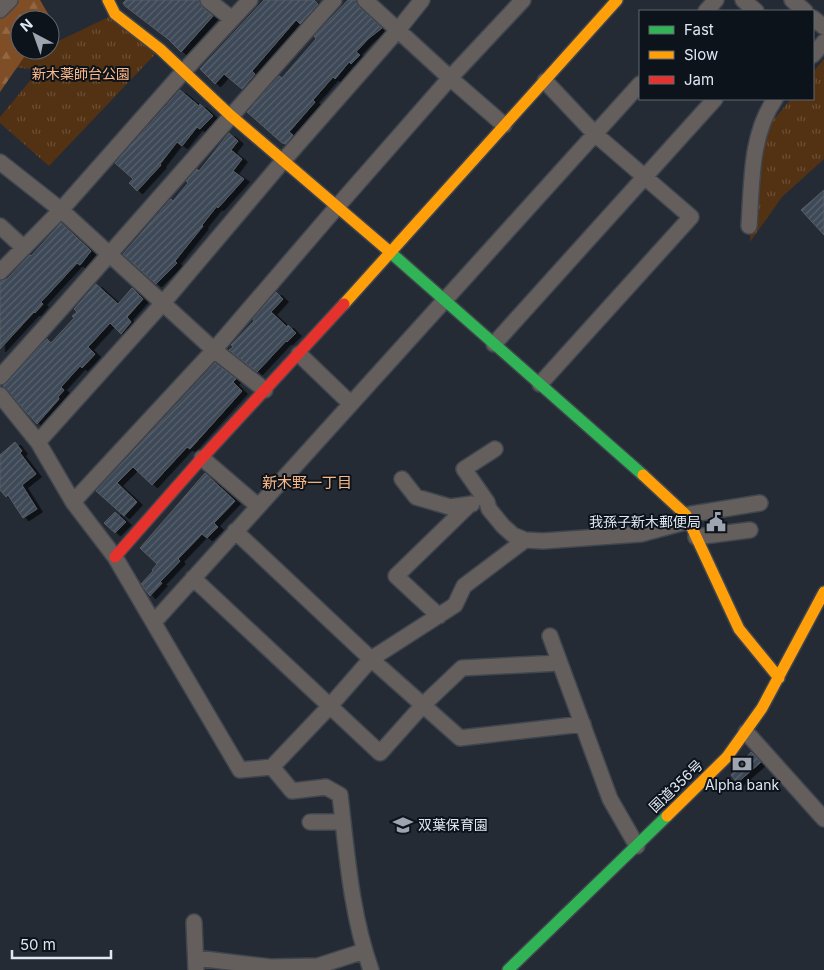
<svg xmlns="http://www.w3.org/2000/svg" width="824" height="970" font-family="Inter,'Noto Sans JP',sans-serif">
<style>
.grass{fill:url(#grass-tufts)}
.forest{fill:url(#forest-firs)}
.building{fill:url(#building-hatch);stroke:#565c64;filter:url(#shadow)}
.lines{fill:none;stroke-linecap:round;stroke-linejoin:round}
.street-casing{stroke:#40464e;stroke-width:18}
.fast-casing{stroke:#40464e;stroke-width:14}
.slow-casing{stroke:#40464e;stroke-width:14}
.jam-casing{stroke:#40464e;stroke-width:14}
.street{stroke:#645f5d;stroke-width:15}
.fast{stroke:#30b455;stroke-width:11}
.slow{stroke:#ff9f0a;stroke-width:11}
.jam{stroke:#e5322d;stroke-width:11}
.labels{text-anchor:middle;stroke-width:4;stroke-linejoin:round;paint-order:stroke}
.park-label{font-size:14px;fill:#fdb987;stroke:#0d131a}
.poi-label{font-size:14px;fill:#dfe7f3;stroke:#0d131a;text-anchor:end}
.street-label{font-size:14px;fill:#dfe7f3;stroke:#0d131a}
.neighbourhood-label{font-size:15px;fill:#fab887;stroke:#0d131a}
</style>
<defs>
<pattern id="grass-tufts" width="24" height="20" patternUnits="userSpaceOnUse" patternTransform="scale(1.25)"><rect width="24" height="20" fill="#533113"/><path d="M3 7l-1-3M5 7V3M7 7l1-3M15 17l-1-3M17 17v-4M19 17l1-3" fill="none" stroke="#6b4f36"/></pattern>
<pattern id="forest-firs" width="22" height="20" patternUnits="userSpaceOnUse" patternTransform="scale(1.25)"><rect width="22" height="20" fill="#7f4e26"/><path d="M5 1l3.5 6h-7zM16 11l3.5 6h-7z" fill="#916846"/></pattern>
<pattern id="building-hatch" width="6" height="6" patternUnits="userSpaceOnUse" patternTransform="scale(1.25)"><rect width="6" height="6" fill="#3e4856"/><path d="M-1 1l2-2M0 6l6-6M5 7l2-2" fill="none" stroke="#59626f"/></pattern>
<filter id="shadow"><feDropShadow dx="5.5" dy="3" stdDeviation="0" flood-color="#0009"/></filter>
</defs>
<rect width="100%" height="100%" fill="#242b35"/>
<path class="grass" d="M115,14L160,49L49,166L0,123V117L39,70L5,66L40,50H50V45Z
M824,59V159L782,197L750,242L752,200L769,125L791,99H813V72Z"/>
<path class="forest" d="M0,0H40L50,17L48,20H20V50H29L0,92Z"/>
<path class="building" d="M126,0H199L202,7L213,16L181,52L168,39L125,6L123,3Z
M264,0H314L318,4L300,24L296,20L252,71L255,74L242,89L224,74L215,84L200,69Z
M348,0H356L359,7L382,28L368,39L356,52L360,55L351,64L349,62L335,79L333,77L313,100L315,102L289,132L293,135L286,144L282,143L247,112L279,76L282,78L316,39L314,36Z
M180,90L199,106L200,104L213,116L200,129L197,127L182,146L177,142L160,164L161,165L137,191L129,183L133,179L115,163Z
M229,133L238,141L231,150L242,159L233,171L244,179L218,208L217,206L202,225L203,226L175,261L177,263L156,284L123,254L171,199L173,201L188,183L186,181L197,169L199,171Z
M824,190V235L801,210Z
M61,223L91,251L80,265L77,263L41,302L43,304L35,313L34,312L0,349V281L7,279L30,255L31,256Z
M96,284L118,304L132,288L143,299L127,317L131,322L121,334L110,323L88,347L95,354L82,368L80,366L61,387L64,390L58,397L59,399L37,424L3,386L47,339L51,343L74,318L72,316L77,312L74,309Z
M276,292L283,299L271,312L287,327L288,325L296,333L287,342L286,341L257,372L229,350L233,347L231,345L254,321L253,319Z
M215,363L236,379L233,382L242,391L190,449L187,447L152,485L133,467L117,483L137,502L124,516L96,491Z
M15,442L22,451L20,453L36,474L22,485L37,509L23,518L8,495L6,497L0,490V455Z
M205,473L235,501L214,523L218,527L207,538L202,534L178,559L180,561L160,582L162,583L150,596L141,584L153,571L152,570L157,564L140,548Z
M115,512L126,522L115,533L104,523Z
M751,752L761,762L737,783L731,775Z"/>
<g class="lines">
<defs>
<path id="street" d="M208,0L232,19
M365,0L450,78L504,125
M743,0L756,11
M792,0L805,11
M0,10L10,0
M706,11L716,0
M813,18L824,27
M813,55L824,42
M0,162L61,210L214,350L265,390
M0,226L24,248
M749,226C752,184 750,135 775,99
M0,272L61,210L183,72L250,0
M494,344L715,99
M299,354L351,404
M0,377C113,252 222,125 334,0
M540,384L691,217L595,134L545,81
M0,395L38,442L73,502L115,557L240,770L272,767L292,791L326,787L340,795C347,854 351,914 371,970
M38,442L163,303L283,161L398,30L422,0
M495,449L464,469L487,502L489,509L503,526L513,535L525,540L543,541L641,534L689,521
M202,458L258,506
M402,479L416,497L450,507L472,504
M73,502L214,350L336,208L450,78L523,0
M686,515L760,503
M235,531L371,659L460,738L583,724
M696,537L750,530
M193,578L380,753L423,705L462,668L559,663
M439,616L396,576L470,504
M154,622L640,84
M550,636L610,799L637,846
M746,732L824,819
M272,767L329,707L371,659L455,605L464,586L525,540
M310,822H343
M194,922L196,970
M196,958L271,967L318,966L364,951"/>
<path id="fast" d="M390,252L643,475
M508,970L667,816"/>
<path id="slow" d="M108,0L115,14L160,49L230,115L390,252
M344,304L617,0
M643,475L686,515L739,629L779,678
M667,816L727,757L762,708L824,592"/>
<path id="jam" d="M115,557L202,458L344,304"/>
</defs>
<use href="#street" class="street-casing"/>
<use href="#fast" class="fast-casing"/>
<use href="#slow" class="slow-casing"/>
<use href="#jam" class="jam-casing"/>
<use href="#street" class="street"/>
<use href="#fast" class="fast"/>
<use href="#slow" class="slow"/>
<use href="#jam" class="jam"/>
</g>
<defs>
<symbol id="civic-bare" viewBox="-9 -9 18 18"><path d="M-.6-6.5H3V-4.5H.6V-3L4-1V1h2V6H-6V1h2V-1L-.6-3ZM-1.2 2.5V6h2.4V2.5Z" fill="#9ea5b0" stroke="#0d131a" stroke-width="2.5" paint-order="stroke"/></symbol>
<symbol id="bank-bare" viewBox="-9 -9 18 18"><path d="M-6-4H6V4H-6ZM0-2.3a2.3 2.3 0 1 0 0 4.6a2.3 2.3 0 1 0 0-4.6Z" fill="#9ea5b0" stroke="#0d131a" stroke-width="2.5" paint-order="stroke"/></symbol>
<symbol id="school-bare" viewBox="-9 -9 18 18"><path d="M0-5L7-2L0 1L-7-2ZM-4 1L0 2.5L4 1V4Q0 6-4 4Z" fill="#9ea5b0" stroke="#0d131a" stroke-width="2.5" paint-order="stroke"/></symbol>
</defs>
<g fill-rule="evenodd">
<use href="#civic-bare" x="702" y="508" width="28" height="28"/>
<use href="#bank-bare" x="728" y="750" width="28" height="28"/>
<use href="#school-bare" x="389" y="811" width="28" height="28"/>
</g>
<g class="labels">
<g class="park-label">
<text x="81" y="79">新木薬師台公園</text>
</g>
<g class="poi-label">
<text x="701" y="527">我孫子新木郵便局</text>
<text x="742" y="790" text-anchor="middle">Alpha bank</text>
<text x="418" y="830" text-anchor="start">双葉保育園</text>
</g>
<g class="street-label">
<text transform="translate(676 786) rotate(-44)" y="5">国道356号</text>
</g>
<g class="neighbourhood-label">
<text x="307" y="488">新木野一丁目</text>
</g>
</g>
<rect x="639" y="10" width="175" height="90" fill="#0d131a" stroke="#616871"/>
<rect x="649" y="26" width="25" height="8" fill="#30b455" stroke="#616871"/>
<text x="684" y="35" font-size="15" fill="#dfe7f3">Fast</text>
<rect x="649" y="51" width="25" height="8" fill="#ff9f0a" stroke="#616871"/>
<text x="684" y="60" font-size="15" fill="#dfe7f3">Slow</text>
<rect x="649" y="76" width="25" height="8" fill="#e5322d" stroke="#616871"/>
<text x="684" y="85" font-size="15" fill="#dfe7f3">Jam</text>
<g transform="translate(35 35) rotate(319)"><circle r="24" fill="#0d131a" stroke="#616871"/>
<path d="M0-4L9 19L0 12L-9 19Z" fill="#9ea5b0"/>
<text y="-8" font-size="14" font-weight="bold" text-anchor="middle" fill="#dfe7f3">N</text>
</g>
<path d="M12 950v8h99v-8" fill="none" stroke="#dfe7f3" stroke-width="2.5"/>
<text x="20" y="950" font-size="15" fill="#dfe7f3" stroke="#0d131a" stroke-width="4" paint-order="stroke">50 m</text>
</svg>
